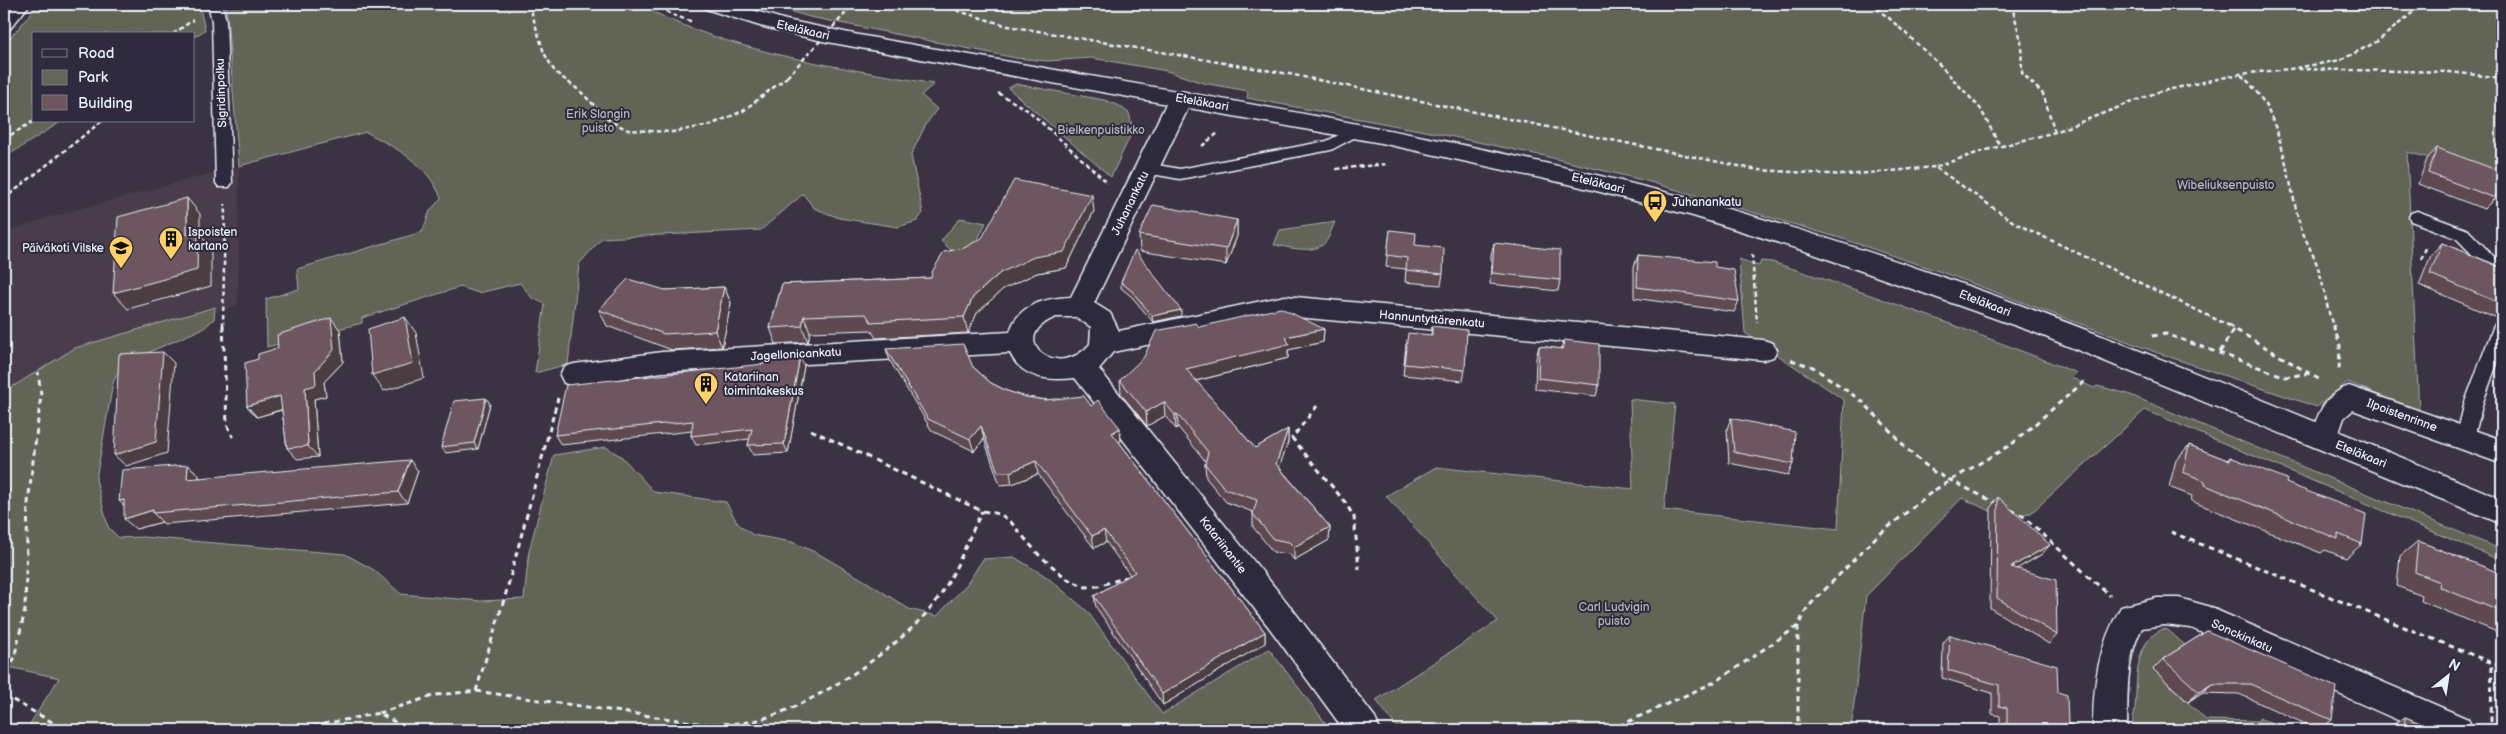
<svg xmlns="http://www.w3.org/2000/svg" width="2506" height="734" font-family="'Balsamiq Sans',sans-serif">
<style>
.built{fill:#4a3e4c}
.green{fill:#626557;stroke:#a5aba8}
.lines{fill:none;stroke-linecap:round;stroke-linejoin:round}
.lane-casing{stroke:#e8f1f8;stroke-width:3}
.street-casing{stroke:#e8f1f8;stroke-width:3}
.secondary-casing{stroke:#e8f1f8;stroke-width:3}
.path-far1{stroke:#e8f1f8;stroke-width:2.5;stroke-dasharray:4.5 3;stroke-linecap:butt}
.path{stroke:#e8f1f8;stroke-width:3;stroke-dasharray:5.5 4.5;stroke-linecap:butt}
.lane{fill:#2f2a3d;fill-rule:evenodd}
.street{fill:#2f2a3d;fill-rule:evenodd}
.secondary{fill:#2f2a3d;fill-rule:evenodd}
.path-bridge{stroke:#e8f1f8;stroke-width:2.5;stroke-dasharray:4.5 3;stroke-linecap:butt}
.wall{fill:#5e4a51;stroke:#e8f1f8}
.shaded-wall{fill:#4c3c42;stroke:#e8f1f8}
.building{fill:#6d565e;stroke:#e8f1f8}
.labels{text-anchor:middle;stroke-width:4;stroke-linejoin:round;paint-order:stroke}
.street-label{font-size:12px;fill:#e8f1f8;stroke:#2f2a3d}
.park-label{font-size:12px;fill:#b2b9b8;stroke:#2f2a3d}
.poi-label{font-size:12px;fill:#e8f1f8;stroke:#2f2a3d;text-anchor:start}
</style>
<rect width="100%" height="100%" fill="#3b3344"/>
<filter id="ink" filterUnits="userSpaceOnUse"><feTurbulence type="fractalNoise" baseFrequency=".02" numOctaves="2"/><feDisplacementMap in="SourceGraphic" scale="10" xChannelSelector="R" yChannelSelector="G"/><feConvolveMatrix kernelMatrix="1 2 1 2 8 2 1 2 1" color-interpolation-filters="sRGB"/></filter>
<g filter="url(#ink)">
<path class="built" d="M239,166L238,305L92,351L4,400V233L47,218Z"/>
<path class="green" d="M39,4H199L205,30L194,37V34H34V121H62L4,158V45Z
M226,4H638C728,53 835,66 934,84L921,95L937,109L926,124L911,155L923,213L917,221L898,227L839,218L814,208L803,194L761,230L602,238L579,264L568,364L535,373L545,304L532,298L520,283L479,293L460,287L362,318V323L267,347L266,299L299,289L297,269L422,232L430,211L441,198C428,164 396,148 366,132L239,166Z
M764,4H2502V177L2407,152L2419,412L2348,382L2317,407L2158,353L1944,273L1843,239L1650,182L1544,156L1430,132L1247,98L1248,91L1203,83L1167,71L1092,58L1047,61L1016,58L810,17Z
M1016,84L1104,100L1118,105L1129,113L1133,130L1111,177L1008,88Z
M960,218L986,223L971,253L951,250L941,241Z
M1335,222C1332,228 1330,235 1327,240C1317,256 1289,247 1274,245L1280,230Z
M1739,259L1759,266L1761,261L1772,262C1875,295 1977,333 2077,373L2072,378L2094,388L2097,386L2128,394L2502,550V561L2145,410L2031,513L2001,516L1962,498L1866,596L1851,730H1399L1376,700L1498,621L1386,496L1436,467L1633,489L1630,399L1675,404L1664,510L1838,529L1844,400L1745,333Z
M215,307L214,319L204,328L122,364L113,383L96,479L108,527L119,538L143,537L345,554L374,570L401,594L481,601L524,599L529,551L554,455L606,447L622,457L654,492L726,502L738,524L753,535L792,542L817,553L867,582L909,609L937,616L967,584L983,559L1014,557L1047,577L1087,611L1162,714L1269,649L1331,730H26L59,678L4,666V392L75,348Z
M2163,629L2168,630L2187,647L2153,669L2206,720L2259,721V718L2285,730H2133C2131,722 2135,715 2135,707C2138,679 2133,642 2163,629Z"/>
<g class="lines">
<defs>
<path id="lane" d="M16,4H30L9,30L4,31V18Z
M208,4H222L226,21L232,183L229,187H219L216,183L212,21Z
M1358,125L1365,130L1363,133L1331,150L1180,179L1146,173L1141,172L1138,168L1141,164L1146,163L1180,169L1327,141Z
M2417,211L2468,230L2502,265V281L2496,279L2456,238L2411,221L2409,217L2411,213Z
M2502,322V350L2483,402L2474,438L2471,443L2465,445L2459,443L2456,438L2465,402L2493,328L2496,323Z"/>
<path id="street" d="M1181,91L1189,93L1193,98L1094,303L1110,313L1119,331L1285,296L1763,340L1773,343L1777,350L1773,357L1763,360L1285,316L1113,352L1099,369L1293,610L1374,716L1379,727L1377,730H1344L1271,630L1075,378C1049,381 1022,379 1010,353L662,372L574,386L564,383L560,375L564,367L574,364L662,352L1010,332C1017,305 1045,298 1071,297L1169,98L1173,93ZM1056,317H1076L1091,327L1090,344C1057,383 1004,338 1056,317Z
M2349,386L2502,440V464L2353,410L2344,418L2334,447L2324,450L2314,447L2310,439C2317,416 2324,394 2349,386Z
M2157,598H2179L2207,606L2468,719L2473,730H2420L2191,628L2164,625L2142,628C2125,659 2128,696 2127,730H2093C2093,686 2098,646 2121,607Z"/>
<path id="secondary" d="M703,4H733L786,20L859,35C1138,87 1420,126 1695,200C1972,274 2237,390 2502,499V524L2036,333L1805,251L1693,216L1577,186L1381,143L822,41L760,26L706,9Z"/>
</defs>
<use href="#lane" class="lane-casing"/>
<use href="#street" class="street-casing"/>
<use href="#secondary" class="secondary-casing"/>
<path class="path-far1" d="M529,4L544,53L555,72L580,91L610,121L628,130L673,132L710,125L743,111L787,77
M653,4L673,15L693,22
M935,4L1008,26L1289,74L1758,170L1846,175L1935,167
M1870,4L1889,18L1939,64L1980,108L2000,146
M2014,4L2013,10L2021,41L2022,73L2043,94L2055,132
M173,34L193,20
M2298,69L2450,72L2502,78
M2241,75C2282,110 2286,172 2299,221C2304,239 2315,256 2320,274C2325,292 2327,309 2333,326
M998,93L1029,111L1108,183
M4,139L34,121
M1202,146L1218,133
M1336,169L1387,164
M4,199L102,121
M1752,254L1757,322
M2421,259L2427,246
M223,326L225,204
M2230,326L2015,223L1935,167L1983,151L2055,132L2158,92L2240,74L2290,69L2341,60L2378,41L2418,8L2427,4"/>
<path class="path" d="M223,325L227,424L233,437
M2228,325L2322,381
M2333,325L2340,345L2339,372
M2152,336L2166,334L2286,377L2311,373
M2220,352L2234,328
M1791,360L1813,367L1863,402L1913,455L1934,472L1996,503
M1317,406L1292,438L1345,502L1354,517L1359,569
M811,430L982,511L1000,514L1010,521L1038,554L1067,579L1086,587L1098,586L1127,577
M2011,510L2023,516L2110,596
M2171,532L2502,667
M1798,626V730
M4,681L14,659L25,610L28,503L41,395L38,372
M476,691L506,593L558,398
M4,695L66,730
M379,713L436,695L476,691L705,724C725,724 746,724 765,718C819,702 908,643 940,596C957,570 968,539 982,511
M2491,722L2492,663
M294,730L379,713L409,730
M1610,730L1717,681L1798,626L1807,608L1875,538L1933,491L2012,444L2087,379
M2355,730L2356,721"/>
<use href="#lane" class="lane"/>
<use href="#street" class="street"/>
<use href="#secondary" class="secondary"/>
<path class="path-bridge" d="M787,77L854,4"/>
</g>
<path class="wall" d="M2437,148L2495,198L2484,209L2418,184L2427,159Z
M1094,211L1066,268L1037,273L1003,289L977,313L968,333L876,338L871,330L810,332L808,342L776,344L770,328L782,284L931,278L964,248Z
M1237,220V236L1226,265L1140,251L1139,235Z
M1390,230L1415,245L1443,274L1441,285L1405,282L1406,269L1386,267Z
M2502,240V263L2496,256Z
M1494,243L1560,280L1558,291L1490,284L1491,255Z
M2442,243L2499,266L2501,264L2502,265V320L2419,285L2431,255Z
M1638,255L1715,267L1739,301L1734,312L1634,298V267Z
M1121,282L1181,316L1153,322L1132,297L1121,288Z
M724,287L731,303L722,347L672,350L607,326L599,310L665,290Z
M1432,326L1465,370L1463,381L1403,375L1406,344L1431,335Z
M1199,327L1324,329L1323,342L1288,350V358L1196,381L1255,448L1288,429V442L1279,467L1330,527L1329,540L1294,560L1289,554L1273,552L1253,527V512L1226,502L1206,478L1205,464L1206,462L1178,427L1176,429L1165,416L1147,426L1121,394L1120,380Z
M340,330L343,362L324,382L326,396L314,399L318,457L297,459L287,448L282,410L257,417L247,406L258,359Z
M1564,340L1599,385L1596,396L1535,389L1536,358L1539,346L1561,349Z
M886,349L973,367L991,383L1007,391L1026,397L1091,406L1120,428L1121,441L1119,442L1265,632V643L1163,705L1096,607L1094,596L1130,575L1106,542L1094,548L1038,474L1012,484L1000,485L984,439L974,451L932,431L890,361Z
M800,356L804,366L788,453L753,455L748,445L750,439L696,445L691,436L692,431L561,445L555,435L764,364Z
M486,398L490,404L478,449L446,453L441,447Z
M1731,418L1793,464L1788,475L1729,463L1727,429Z
M2189,445L2227,460L2230,457L2286,483L2362,544L2346,558L2325,550L2321,553L2191,501L2192,496L2169,487L2176,460Z
M188,465L199,475L198,478L418,471L407,503L164,524L162,522L136,529Z
M1998,497L2042,554L2016,569L2057,635L2049,644L1990,608L1991,507Z
M2418,541L2501,574L2502,573V634L2421,601L2422,596L2397,586L2400,556Z
M2207,631L2332,720L2319,730L2239,694L2201,693L2188,702L2153,669L2163,659Z
M1950,635L2058,692L2068,724L2077,730H2000V716L1992,714V693L1942,678L1943,643Z
M2405,717L2437,730H2391V726Z"/>
<path class="shaded-wall" d="M1092,195L1094,211L1066,268L1037,273L1003,289L977,313L968,333L964,317L973,297L1000,273Z
M187,198L200,214V235L211,248V286L128,309L113,293L187,235Z
M1237,220V236L1226,265V249Z
M724,287L731,303L722,347L715,331Z
M1181,310V316L1153,322L1152,316Z
M804,316L810,332L808,342L802,326Z
M405,317L416,333L424,378L384,391L372,375Z
M331,318L340,330L343,362L324,382L326,396L314,399L318,457L308,446L305,388L315,371Z
M1324,329L1323,342L1288,350V358L1187,383L1186,369L1286,337Z
M163,352L174,363L167,453L126,466L114,455Z
M800,356L804,366L788,453L784,444Z
M280,396L290,407L257,417L247,406Z
M486,398L490,404L478,449L474,443Z
M1164,402L1165,416L1147,426L1146,412Z
M1177,414L1178,427L1176,429L1175,415Z
M981,426L984,439L974,451L970,439Z
M1120,428L1121,441L1114,445L1112,433Z
M1288,429V442L1276,477V464Z
M410,460L418,471L407,503L398,492Z
M1036,461L1038,474L1012,484L1010,472Z
M188,465L199,475L198,490L187,479Z
M124,500L131,512L119,501Z
M153,510V513L162,522L136,529L124,519Z
M1330,527L1329,540L1294,560V547Z
M1104,530L1106,542L1094,548L1092,536Z
M2050,545L2042,554L2003,577L2011,567Z
M1265,632V643L1163,705L1162,694Z
M2212,684L2201,693L2188,702L2199,692Z"/>
<path class="building" d="M2437,148L2502,172L2495,198L2428,173Z
M1014,180L1092,195L1064,252L1034,257L1000,273L973,297L964,317L871,322L866,314L804,316L802,326L770,328L782,284L931,278L932,272L944,252L964,248L982,238Z
M187,198V235L198,232L197,270L113,293L118,217Z
M1153,205L1237,220L1226,249L1139,235Z
M1390,230L1416,233L1415,245L1444,248L1443,274L1406,270L1407,258L1387,255Z
M1494,243L1560,250V280L1492,273Z
M2442,243L2500,267L2501,264L2502,265V304L2430,274Z
M1135,250L1181,310L1152,316L1132,291L1121,282Z
M1638,255L1715,262V267L1734,270L1739,301L1637,287Z
M628,279L665,290L724,287L715,331L664,334L599,310Z
M1281,308L1324,329L1286,337L1289,344L1186,369L1255,448L1288,429L1276,464L1330,527L1294,547L1289,542L1273,539L1253,514L1257,500L1225,489L1205,464L1208,452L1177,414L1175,415L1164,402L1146,412L1120,380L1144,357L1156,331L1196,323L1199,327Z
M405,317L413,363L372,375L368,329Z
M331,318L334,350L315,371L316,385L305,388L308,446L287,448L280,396L247,406L245,363L258,359V354L278,348L277,335Z
M1432,326L1467,330L1465,370L1404,364L1408,333L1432,335Z
M1564,340L1599,344V385L1538,378L1539,346L1563,349Z
M963,344L973,367L991,383L1007,391L1026,397L1045,400L1084,396L1091,406L1098,400L1120,428L1112,433L1265,632L1162,694L1094,596L1135,572L1104,530L1092,536L1036,461L1010,472H998L981,426L970,439L928,419L886,349Z
M163,352L156,442L114,455L119,354Z
M800,356L784,444L748,445L752,429L691,436L693,421L555,435L566,385L764,364L766,358Z
M486,398L474,443L441,447L454,401Z
M1731,418L1795,432L1793,464L1734,452Z
M2189,445L2230,461V457L2287,479L2286,483L2366,514L2362,544L2338,534V539L2205,485V481L2183,472Z
M410,460L398,492L153,513V510L124,519V500L119,501L122,470L188,465L187,479Z
M1998,497L2050,545L2011,567L2056,580L2057,635L1997,598Z
M2418,541L2502,574V612L2439,587L2440,582L2415,572Z
M2207,631L2336,687L2332,720L2250,684H2212L2199,692L2163,659Z
M1950,635L2057,666L2058,692L2067,695L2068,724L2077,726V730H2007V708L1999,706V685L1948,670Z
M2405,717L2437,730H2404Z
M844,726L851,730H841Z"/>
</g>
<defs>
<symbol id="bus-pin" viewBox="-11 -11 22 30"><path d="M0 17L-7.5 6A9.5 9.5 0 1 1 7.5 6Z" fill="#ffd166" stroke="#2f2a3d"/><path d="M-5-6H5V4H4V6H2V4H-2V6H-4V4H-5ZM-3.5-4V0h7V-4ZM-3.5 1.2v1.5H-2V1.2ZM2 1.2v1.5H3.5V1.2Z" fill="#111"/></symbol>
<symbol id="building-pin" viewBox="-11 -11 22 30"><path d="M0 17L-7.5 6A9.5 9.5 0 1 1 7.5 6Z" fill="#ffd166" stroke="#2f2a3d"/><path d="M-4-6H4V6H1V3H-1V6H-4ZM-2.5-4.3h1.7v1.8h-1.7ZM.8-4.3h1.7v1.8H.8ZM-2.5-1h1.7V.8h-1.7ZM.8-1h1.7V.8H.8Z" fill="#111"/></symbol>
<symbol id="school-pin" viewBox="-11 -11 22 30"><path d="M0 17L-7.5 6A9.5 9.5 0 1 1 7.5 6Z" fill="#ffd166" stroke="#2f2a3d"/><path d="M0-5L7-2L0 1L-7-2ZM-4 1L0 2.5L4 1V4Q0 6-4 4Z" fill="#111"/></symbol>
</defs>
<g fill-rule="evenodd">
<use href="#bus-pin" x="1641" y="188" width="28" height="38"/>
<use href="#building-pin" x="157" y="225" width="28" height="38"/>
<use href="#school-pin" x="107" y="234" width="28" height="38"/>
<use href="#building-pin" x="692" y="370" width="28" height="38"/>
</g>
<g class="labels">
<g class="street-label">
<text transform="translate(803 30) rotate(13)" y="4">Eteläkaari</text>
<text transform="translate(221 93) rotate(-92)" y="4">Sigridinpolku</text>
<text transform="translate(1202 102) rotate(10)" y="4">Eteläkaari</text>
<text transform="translate(1598 183) rotate(14)" y="4">Eteläkaari</text>
<text transform="translate(1130 203) rotate(-64)" y="4">Juhanankatu</text>
<text transform="translate(1985 303) rotate(21)" y="4">Eteläkaari</text>
<text transform="translate(1432 319) rotate(5)" y="4">Hannuntyttärenkatu</text>
<text transform="translate(796 354) rotate(-3)" y="4">Jagellonicankatu</text>
<text transform="translate(2402 415) rotate(20)" y="4">Ilpoistenrinne</text>
<text transform="translate(2361 454) rotate(22)" y="4">Eteläkaari</text>
<text transform="translate(1223 545) rotate(52)" y="4">Katariinantie</text>
<text transform="translate(2242 636) rotate(24)" y="4">Sonckinkatu</text>
</g>
<g class="park-label">
<text x="598" y="118">Erik Slangin<tspan x="598" dy="14">puisto</tspan></text>
<text x="1101" y="134">Bielkenpuistikko</text>
<text x="2226" y="189">Wibeliuksenpuisto</text>
<text x="1614" y="611">Carl Ludvigin<tspan x="1614" dy="14">puisto</tspan></text>
</g>
<g class="poi-label">
<text x="1672" y="206">Juhanankatu</text>
<text x="188" y="236">Ispoisten<tspan x="188" dy="14">kartano</tspan></text>
<text x="104" y="252" text-anchor="end">Päiväkoti Vilske</text>
<text x="724" y="381">Katariinan<tspan x="724" dy="14">toimintakeskus</tspan></text>
</g>
</g>
<rect width="2506" height="734" fill="none" stroke="#2f2a3d" stroke-width="20"/>
<rect x="10" y="10" width="2486" height="714" fill="none" stroke="#e8f1f8" stroke-width="2" filter="url(#ink)"/>
<rect x="32" y="32" width="162" height="90" fill="#2f2a3d" stroke="#797a88"/>
<rect x="42" y="49" width="25" height="8" fill="#2f2a3d" stroke="#797a88"/>
<text x="78" y="58" font-size="15" fill="#e8f1f8">Road</text>
<rect x="42" y="70" width="25" height="15" fill="#626557" stroke="#797a88"/>
<text x="78" y="82" font-size="15" fill="#e8f1f8">Park</text>
<rect x="42" y="95" width="25" height="15" fill="#6d565e" stroke="#797a88"/>
<text x="78" y="108" font-size="15" fill="#e8f1f8">Building</text>
<g transform="translate(2448 676) rotate(30)" stroke="#2f2a3d" stroke-width="4" paint-order="stroke">
<path d="M0-4L9 19L0 12L-9 19Z" fill="#e8f1f8"/>
<text y="-8" font-size="14" font-weight="bold" text-anchor="middle" fill="#e8f1f8">N</text>
</g>
</svg>
